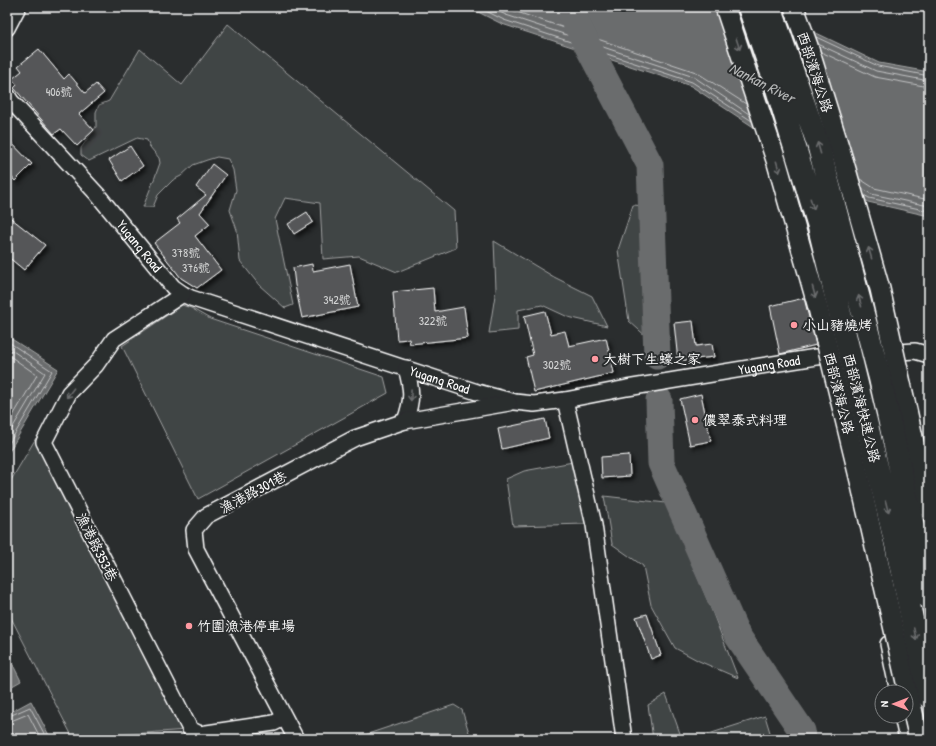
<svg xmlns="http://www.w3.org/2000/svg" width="936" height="746" font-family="'Patrick Hand','LXGW WenKai TC',sans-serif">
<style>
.green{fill:#414445;stroke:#a0a2a2}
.water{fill:#6a6c6d;stroke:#a6a7a7}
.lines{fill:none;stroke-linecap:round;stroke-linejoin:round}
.shore{stroke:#c3c4c5;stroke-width:1}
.river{stroke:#6a6c6d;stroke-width:27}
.building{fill:#555758;stroke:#fff;filter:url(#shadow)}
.minor-casing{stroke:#fff;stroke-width:18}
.minor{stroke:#2a2d2e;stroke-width:15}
.major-bridge-casing{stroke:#fff;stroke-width:22;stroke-linecap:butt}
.highway-bridge-casing{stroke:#fff;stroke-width:25;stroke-linecap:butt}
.major-bridge{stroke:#2a2d2e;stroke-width:19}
.highway-bridge{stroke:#2a2d2e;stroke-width:22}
.oneway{stroke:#6a6c6d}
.poi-dot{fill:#ff9aa2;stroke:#2a2d2e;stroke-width:1.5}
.labels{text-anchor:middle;stroke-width:4;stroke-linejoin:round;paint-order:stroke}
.number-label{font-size:12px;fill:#d4d5d5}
.street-label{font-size:14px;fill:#fff;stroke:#2a2d2e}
.poi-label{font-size:14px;fill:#fff;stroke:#2a2d2e;text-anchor:start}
.water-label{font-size:15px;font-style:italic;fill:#b4b6b6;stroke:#2a2d2e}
</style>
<defs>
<filter id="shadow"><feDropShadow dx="3.5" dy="3.5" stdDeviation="2" flood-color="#0009"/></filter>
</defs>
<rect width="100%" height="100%" fill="#2a2d2e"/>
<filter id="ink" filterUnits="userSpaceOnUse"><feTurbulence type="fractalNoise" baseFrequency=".025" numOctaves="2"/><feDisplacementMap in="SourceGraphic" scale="8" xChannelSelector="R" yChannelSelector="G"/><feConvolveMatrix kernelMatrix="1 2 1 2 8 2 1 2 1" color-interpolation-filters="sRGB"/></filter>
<g filter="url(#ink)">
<path class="green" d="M228,24L454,211L456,248L397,272L359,256L323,259L320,203L285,198L275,219L293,305L285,308L259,285L240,261L237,230L230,210L236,190L233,170L228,159L217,157L207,160L193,165L181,176L173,180L158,195L153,207H143L155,177L160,163L159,158L150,147L147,140L137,138L89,161L81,155V148L96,127V112L99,105L109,101L140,49L182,85Z
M633,205L646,206L649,339L629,321L618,250Z
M494,241L554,277L592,296L607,326L568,317L542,305L518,310V330L489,333L496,289Z
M182,305L191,308L210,319L384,377L388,393L198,499L122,346Z
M36,438L188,730L73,738L7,610V487Z
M573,462L586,524L513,526L506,479L524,471Z
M604,496L666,503L712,611L738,678L699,661L675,648L651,605L643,566L612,544Z
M666,694L682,739H653L648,705Z
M454,705L462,710L471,739H353Z
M765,716L772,739H693Z"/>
<path class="water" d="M468,7H762L879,63L929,72V216L868,202L691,86L502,24Z
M7,336L58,369L7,455Z
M7,653L21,681L7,689Z
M31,701L51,739H7V714Z"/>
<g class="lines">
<path class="shore" d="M478,7L504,20L692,82L752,121
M489,7L506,15L694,77L749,114
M502,7L696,72L746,104
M816,37L878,66L929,76
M818,44L876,71L929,81
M821,52L875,77L929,87
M860,179L874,188L929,200
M862,188L871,194L929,206
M864,195L869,198L929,211
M7,341L52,371L7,447
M7,347L45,373L7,437
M7,354L37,375L7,426
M7,717L30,707L47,739
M7,722L11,721L28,714L41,739"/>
<path class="river" d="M568,7L585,41L650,165L657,356
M659,400L661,463L737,635L802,731L803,739"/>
</g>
<path class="building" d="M39,49L64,79L69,74L85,93L96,84L104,93L79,114L94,130L77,146L61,129L54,134L14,88L17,85L12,79L22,71L18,66Z
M7,138L32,164L15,181L7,172Z
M130,146L143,166L122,181L109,160Z
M212,164L226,175L200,213L210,224L195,236L221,270L197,288L181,278L154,243L180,223L177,219L206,195L196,187Z
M307,212L313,222L294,234L288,224Z
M7,215L45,245L24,270L7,256Z
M312,264L313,271L350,264L358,307L302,318L295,285L293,268Z
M433,288L435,312L464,307L468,338L410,344L409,339L397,340L393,292Z
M804,298L816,345L780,354L770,306Z
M545,311L551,334L565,331L569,346L606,338L614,373L534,392L526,357L533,355L524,316Z
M693,321L696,346L712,344L714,357L678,361L674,323Z
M701,394L711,441L690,445L680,399Z
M545,419L549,438L502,449L498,429Z
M629,455L630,476L602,478L601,457Z
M647,614L661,655L651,659L636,617Z"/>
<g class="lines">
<defs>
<g id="minor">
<path d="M7,28L18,7"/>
<path id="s1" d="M7,95L11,101L97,194L173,287L183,294L191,298L477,392L515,402L534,404L565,400L627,388L816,357L915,351L929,355"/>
<path d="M183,294L114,339L96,365L69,393L44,442L190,729L200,734L274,723L284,718"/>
<path d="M565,400L594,525L624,739"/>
<path d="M405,421C413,399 412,390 406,368"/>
<path d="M888,644L898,692"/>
<path d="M902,716L907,739"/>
<path d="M296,739L196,549L194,530L206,516L355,438L405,421L509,403"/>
</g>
</defs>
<use href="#minor" class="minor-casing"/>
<use href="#minor" class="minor"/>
<defs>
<path id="major-bridge" d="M725,7L777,163L817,304L860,481L919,739
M794,7L808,46L845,166L880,289L929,509"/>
<path id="highway-bridge" d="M749,7L774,79L818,223L896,545L929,697
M770,7L818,144L880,378L929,598"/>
</defs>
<use href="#major-bridge" class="major-bridge-casing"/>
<use href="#highway-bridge" class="highway-bridge-casing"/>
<use href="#major-bridge" class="major-bridge"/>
<use href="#highway-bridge" class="highway-bridge"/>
</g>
<defs><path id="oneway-shaft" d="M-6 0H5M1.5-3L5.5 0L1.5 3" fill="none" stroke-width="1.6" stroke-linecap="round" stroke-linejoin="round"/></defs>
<g class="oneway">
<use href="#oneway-shaft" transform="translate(738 44) rotate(72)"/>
<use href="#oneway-shaft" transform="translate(819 148) rotate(-106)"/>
<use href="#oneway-shaft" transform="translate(778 167) rotate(74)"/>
<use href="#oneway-shaft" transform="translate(812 204) rotate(73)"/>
<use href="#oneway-shaft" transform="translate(870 253) rotate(-106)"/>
<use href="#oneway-shaft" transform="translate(814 292) rotate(74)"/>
<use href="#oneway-shaft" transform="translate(860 301) rotate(-105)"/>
<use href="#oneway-shaft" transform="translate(70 393) rotate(127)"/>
<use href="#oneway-shaft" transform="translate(411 395) rotate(91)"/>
<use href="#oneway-shaft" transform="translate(887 507) rotate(76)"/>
<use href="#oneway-shaft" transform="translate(915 634) rotate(78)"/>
</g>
</g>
<g class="poi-dot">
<circle cx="794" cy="325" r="4"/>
<circle cx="595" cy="359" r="4"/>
<circle cx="695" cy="420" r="4"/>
<circle cx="189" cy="626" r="4"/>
</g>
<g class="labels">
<g class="number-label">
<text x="59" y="96">406號</text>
<text x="186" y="257">378號</text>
<text x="196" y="272">376號</text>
<text x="337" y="304">342號</text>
<text x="433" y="325">322號</text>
<text x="557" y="369">302號</text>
</g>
<g class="street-label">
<text transform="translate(815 72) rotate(72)" y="5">西部濱海公路</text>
<text dy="5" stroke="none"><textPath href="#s1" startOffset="201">Yugang Road</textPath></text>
<text dy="5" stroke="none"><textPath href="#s1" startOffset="873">Yugang Road</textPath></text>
<text dy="5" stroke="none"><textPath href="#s1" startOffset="537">Yugang Road</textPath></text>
<text transform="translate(839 393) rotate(76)" y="5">西部濱海公路</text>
<text transform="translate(862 408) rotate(76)" y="5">西部濱海快速公路</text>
<text transform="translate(253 492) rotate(-28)" y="5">漁港路301巷</text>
<text transform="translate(97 547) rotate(63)" y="5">漁港路353巷</text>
</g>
<g class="poi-label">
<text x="802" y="330">小山豬燒烤</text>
<text x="603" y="364">大樹下生蠔之家</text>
<text x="703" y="425">儂翠泰式料理</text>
<text x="197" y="631">竹圍漁港停車場</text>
</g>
<g class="water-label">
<text transform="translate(762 83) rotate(27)" y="5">Nankan River</text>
</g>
</g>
<rect width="936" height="746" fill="none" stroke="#2a2d2e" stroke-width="24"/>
<rect x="12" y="12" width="912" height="722" fill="none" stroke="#fff" stroke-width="1.5" filter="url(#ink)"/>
<g transform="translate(894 704) rotate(270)"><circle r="19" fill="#2a2d2e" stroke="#7f8182"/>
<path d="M0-3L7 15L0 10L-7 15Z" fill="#ff9aa2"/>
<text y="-6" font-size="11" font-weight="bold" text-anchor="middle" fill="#ffffff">N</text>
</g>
</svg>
